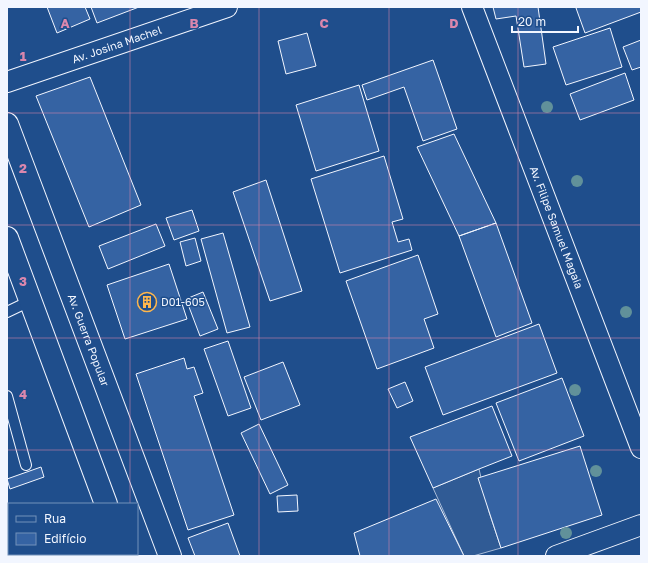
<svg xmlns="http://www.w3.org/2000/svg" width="648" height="563" font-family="'Golos Text',sans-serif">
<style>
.parking{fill:#305b95;stroke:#a8bbd7}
.building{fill:#3563a3;stroke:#f2f6ff}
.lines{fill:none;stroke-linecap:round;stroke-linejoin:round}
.service-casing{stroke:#f2f6ff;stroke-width:12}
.minor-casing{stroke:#f2f6ff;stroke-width:22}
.secondary-casing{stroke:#f2f6ff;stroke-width:24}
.service{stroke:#1f4e8c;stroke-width:10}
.minor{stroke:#1f4e8c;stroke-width:20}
.secondary{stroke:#1f4e8c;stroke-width:22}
.tree{fill:#61919a}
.grid{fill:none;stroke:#da87ad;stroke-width:1;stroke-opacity:0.55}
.labels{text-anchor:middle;stroke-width:3;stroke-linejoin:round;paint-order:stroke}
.street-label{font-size:11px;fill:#f2f6ff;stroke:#1f4e8c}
.poi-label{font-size:11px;fill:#f2f6ff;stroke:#1f4e8c;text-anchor:start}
.grid-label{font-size:13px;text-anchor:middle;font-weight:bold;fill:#da87ad;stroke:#1f4e8c;stroke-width:3;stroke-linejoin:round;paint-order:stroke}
</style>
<rect width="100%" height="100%" fill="#1f4e8c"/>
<path class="parking" d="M479,469L489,512L501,548L473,556H464L433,488Z"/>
<path class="building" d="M47,7H85L90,19L57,33Z
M91,7H139L97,23Z
M493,7H538L546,64L524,67L516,16L496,19Z
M579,7H641V12L585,33L576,8Z
M610,28L622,67L566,85L553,47Z
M307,33L316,66L286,74L278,41Z
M641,40V67L632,70L623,47Z
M433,60L457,129L423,141L404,87L367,100L362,85Z
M625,73L634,100L580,120L570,94Z
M90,77L141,205L89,227L36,96Z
M359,85L379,151L316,171L296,105Z
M454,134L496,223L459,236L417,147Z
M384,156L403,219L392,222L398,242L409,239L412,250L340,273L311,179Z
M266,180L302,291L270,301L233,192Z
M192,210L199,231L174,240L166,218Z
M496,223L532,323L496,337L459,236Z
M156,224L165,246L108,269L99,246Z
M223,233L250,327L227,333L201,239Z
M195,238L201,261L186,266L180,242Z
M418,255L438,314L424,319L434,348L377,369L346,281Z
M169,264L187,319L125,339L107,285Z
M203,292L218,329L200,336L186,299Z
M539,324L557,373L443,415L425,367Z
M228,341L251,408L228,416L204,349Z
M184,358L187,369L194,367L203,393L194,396L234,515L188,530L136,374Z
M283,362L300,405L261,420L244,377Z
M562,378L584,436L519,461L496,403Z
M405,382L413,401L397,408L388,389Z
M492,406L512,456L479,469L433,488L410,437Z
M259,424L288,485L270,494L241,433Z
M580,446L602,515L501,548L478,478Z
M41,467L44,477L10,489L7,479Z
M297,495L298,511L278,512L277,496Z
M436,499L464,556H360L354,533Z
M228,523L240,556H195L188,538Z"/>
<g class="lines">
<defs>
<path id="service" d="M7,312L30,301
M7,396L26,465"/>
<g id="minor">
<path id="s1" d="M472,7L641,448"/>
<path id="s2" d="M7,82L227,7"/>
<path d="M556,556L641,525"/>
</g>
<g id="secondary">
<path id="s3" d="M7,124L170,556"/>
<path d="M7,238L106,504"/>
<path d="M124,554L125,556"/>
</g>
</defs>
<use href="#service" class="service-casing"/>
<use href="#minor" class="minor-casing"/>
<use href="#secondary" class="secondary-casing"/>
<use href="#service" class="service"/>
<use href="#minor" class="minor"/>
<use href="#secondary" class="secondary"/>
</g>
<g class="tree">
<circle cx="547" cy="107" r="6"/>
<circle cx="577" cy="181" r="6"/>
<circle cx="626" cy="312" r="6"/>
<circle cx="575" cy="390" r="6"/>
<circle cx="596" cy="471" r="6"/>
<circle cx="566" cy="533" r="6"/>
</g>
<path class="grid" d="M130,7V504M259,7V556M389,7V556M518,7V556M7,113H641M7,225H641M7,338H641M7,450H641M130,554V556"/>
<defs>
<symbol id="building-ring" viewBox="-11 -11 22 22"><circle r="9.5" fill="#1f4e8c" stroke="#ffb74d" stroke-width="1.5"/><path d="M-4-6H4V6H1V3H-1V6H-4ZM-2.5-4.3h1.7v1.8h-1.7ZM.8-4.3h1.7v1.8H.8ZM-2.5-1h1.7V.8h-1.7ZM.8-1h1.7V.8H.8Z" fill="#ffb74d"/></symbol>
</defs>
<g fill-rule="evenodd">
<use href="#building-ring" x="136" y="291" width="22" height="22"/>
</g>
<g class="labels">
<g class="street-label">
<text dy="4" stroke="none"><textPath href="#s2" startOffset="116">Av. Josina Machel</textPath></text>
<text dy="4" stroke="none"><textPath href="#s1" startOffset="236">Av. Filipe Samuel Magaia</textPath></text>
<text dy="4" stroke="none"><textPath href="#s3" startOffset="231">Av. Guerra Popular</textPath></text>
</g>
<g class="poi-label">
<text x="161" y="306">D01-605</text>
</g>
</g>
<g class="grid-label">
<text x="65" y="28">A</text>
<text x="194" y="28">B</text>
<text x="324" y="28">C</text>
<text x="454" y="28">D</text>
<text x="23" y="61">1</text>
<text x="23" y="173">2</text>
<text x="23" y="286">3</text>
<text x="23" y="399">4</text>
</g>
<rect width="648" height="563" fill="none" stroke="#f2f6ff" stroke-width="16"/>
<rect x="8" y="503" width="130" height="52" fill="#1f4e8c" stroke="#7391ba"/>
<rect x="16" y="516" width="20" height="6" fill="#1f4e8c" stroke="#7391ba"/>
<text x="44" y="523" font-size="12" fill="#f2f6ff">Rua</text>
<rect x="16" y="533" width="20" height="12" fill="#3563a3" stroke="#7391ba"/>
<text x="44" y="543" font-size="12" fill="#f2f6ff">Edifício</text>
<path d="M512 26v6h66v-6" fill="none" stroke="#f2f6ff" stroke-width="2"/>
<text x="518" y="26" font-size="12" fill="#f2f6ff" stroke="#1f4e8c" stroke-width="3" paint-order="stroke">20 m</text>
</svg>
